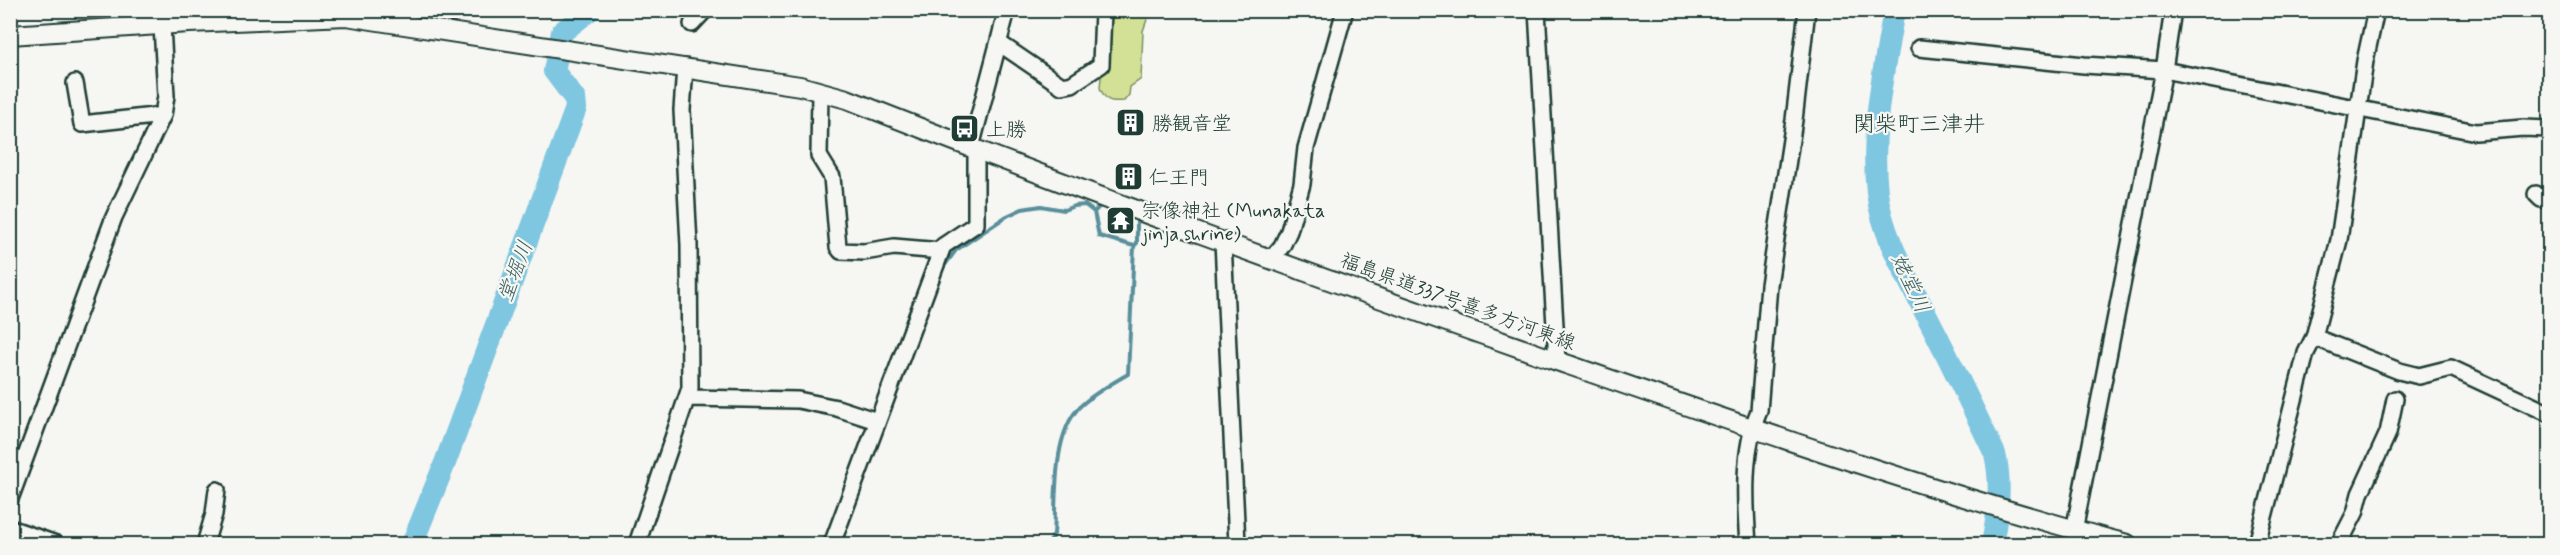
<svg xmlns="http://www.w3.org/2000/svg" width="2560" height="555" font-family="Mynerve,'Klee One',sans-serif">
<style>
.green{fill:#d2e195;stroke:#788f64;stroke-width:1.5}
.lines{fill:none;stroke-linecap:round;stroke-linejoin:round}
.stream{stroke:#598f9b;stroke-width:4}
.river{stroke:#7fc6e0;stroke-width:22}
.minor-casing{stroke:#1f3d34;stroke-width:20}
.major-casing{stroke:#1f3d34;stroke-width:22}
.minor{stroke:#f6f6f2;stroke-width:15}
.major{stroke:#f6f6f2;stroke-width:18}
.labels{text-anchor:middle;stroke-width:4.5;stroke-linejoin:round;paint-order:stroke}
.poi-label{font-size:20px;fill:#1f3d34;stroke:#f6f6f2;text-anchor:start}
.street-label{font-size:20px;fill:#1f3d34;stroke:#f6f6f2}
.water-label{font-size:21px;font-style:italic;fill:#375f5f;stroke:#f6f6f2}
.quarter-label{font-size:22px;fill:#1f3d34;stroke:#f6f6f2}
</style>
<rect width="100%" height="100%" fill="#f6f6f2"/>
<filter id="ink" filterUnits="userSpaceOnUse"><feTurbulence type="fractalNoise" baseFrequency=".0167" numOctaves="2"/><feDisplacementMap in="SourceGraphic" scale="12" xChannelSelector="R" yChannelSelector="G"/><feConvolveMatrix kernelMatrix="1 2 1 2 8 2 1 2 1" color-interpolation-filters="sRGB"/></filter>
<g filter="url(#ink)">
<path class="green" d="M1107,11H1150L1143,31L1141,79L1130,87L1129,95L1124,101C1110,102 1106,102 1100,88Z"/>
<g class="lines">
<path class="stream" d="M1094,212L1102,204
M942,269L956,250L1007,216L1022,209L1041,206L1064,210L1074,206L1085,205L1094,212L1099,236L1134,246L1137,243V216
M1049,544L1054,534C1057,495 1051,428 1085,402C1097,392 1114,382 1128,374L1134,246"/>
<path class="river" d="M1894,10C1884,71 1870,130 1877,192C1882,235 1907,276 1926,314C1950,360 1972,407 1995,454C2002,484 1998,514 1992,544
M412,544L445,463L576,108L575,99L554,71L562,32L590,10"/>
<defs>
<path id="minor" d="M1537,10L1557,361
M692,24L705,10
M405,25L411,10
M999,43L1062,86L1072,84L1101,65L1103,10
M1919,48L2084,65L2164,70L2476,132L2523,128L2550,129
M75,83L82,124L163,115
M820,91L819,156L832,177L838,247L841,251L864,252L894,247L941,251
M971,147L1007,10
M2536,194L2541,199L2550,200
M1223,241L1237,544
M1271,259L1282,246L1289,231L1302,184L1306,148L1345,10
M2314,337L2399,371L2419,376L2451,368L2550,414
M688,398L798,400L837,408L877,421
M10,499L114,217L163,115L166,96L162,26
M10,528L56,544
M2074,531L2164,70L2173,10
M205,544L214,514L217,490
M637,544L690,388L689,245L682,110L685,67
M832,544L943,246L976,224V150
M1748,544C1745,503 1742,450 1759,411L1769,285L1794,120L1807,10
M2257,544L2306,353L2314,337L2339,240L2365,61L2376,10
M2339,544L2355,513L2360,494L2388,433L2395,399"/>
<path id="major" d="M10,35L189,23L346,16L800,86L847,99C1083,193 1323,279 1563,363C1750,428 1936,493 2127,544"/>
</defs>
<use href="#minor" class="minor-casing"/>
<use href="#major" class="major-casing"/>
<use href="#minor" class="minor"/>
<use href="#major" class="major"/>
</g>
</g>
<defs>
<symbol id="building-square" viewBox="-11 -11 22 22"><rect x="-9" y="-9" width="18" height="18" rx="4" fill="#1f3d34" stroke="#f6f6f2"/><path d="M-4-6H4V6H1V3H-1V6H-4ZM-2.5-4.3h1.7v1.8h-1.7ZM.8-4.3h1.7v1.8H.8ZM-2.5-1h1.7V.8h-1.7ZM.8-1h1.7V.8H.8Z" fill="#fff"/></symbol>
<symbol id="bus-square" viewBox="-11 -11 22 22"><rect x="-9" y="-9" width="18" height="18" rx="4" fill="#1f3d34" stroke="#f6f6f2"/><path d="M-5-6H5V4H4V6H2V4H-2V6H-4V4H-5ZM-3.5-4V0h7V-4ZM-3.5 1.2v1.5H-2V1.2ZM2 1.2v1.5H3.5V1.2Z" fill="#fff"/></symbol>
<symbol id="temple-square" viewBox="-11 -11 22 22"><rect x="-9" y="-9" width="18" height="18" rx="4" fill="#1f3d34" stroke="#f6f6f2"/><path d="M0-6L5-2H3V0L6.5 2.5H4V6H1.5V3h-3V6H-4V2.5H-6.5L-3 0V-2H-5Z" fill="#fff"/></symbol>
</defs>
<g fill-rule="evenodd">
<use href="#building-square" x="1114" y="106" width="33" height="33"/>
<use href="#bus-square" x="948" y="112" width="33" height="33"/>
<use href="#building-square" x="1112" y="160" width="33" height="33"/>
<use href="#temple-square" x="1104" y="204" width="33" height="33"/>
</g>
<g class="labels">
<g class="poi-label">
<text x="1152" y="130">勝観音堂</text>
<text x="986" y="136">上勝</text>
<text x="1149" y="184">仁王門</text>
<text x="1141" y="217">宗像神社 (Munakata<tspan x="1141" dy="23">jinja shrine)</tspan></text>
</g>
<g class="street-label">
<text transform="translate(1458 301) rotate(20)" y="7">福島県道337号喜多方河東線</text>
</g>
<g class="water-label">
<text transform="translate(515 271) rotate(-69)" y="7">堂堀川</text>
<text transform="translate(1911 283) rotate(65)" y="7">姥堂川</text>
</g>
<g class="quarter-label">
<text x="1919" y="131">関柴町三津井</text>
</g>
</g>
<rect width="2560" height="555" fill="none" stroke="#f6f6f2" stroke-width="36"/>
<rect x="18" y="18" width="2524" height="519" fill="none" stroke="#1f3d34" stroke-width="2" filter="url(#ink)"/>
</svg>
